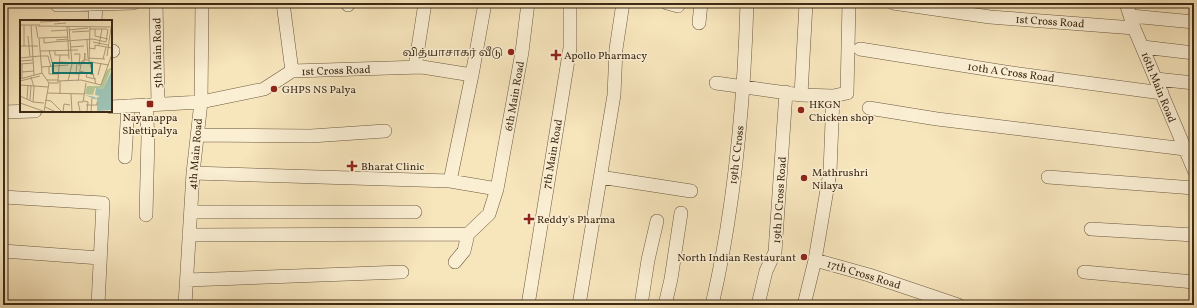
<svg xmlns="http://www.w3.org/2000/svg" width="1197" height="308" font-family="Vollkorn,'Noto Serif Tamil',serif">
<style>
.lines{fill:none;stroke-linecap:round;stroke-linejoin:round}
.minor-casing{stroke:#6c593f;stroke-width:14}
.minor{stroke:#faeed3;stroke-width:13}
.poi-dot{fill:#8f2418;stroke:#faeed3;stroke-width:1.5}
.labels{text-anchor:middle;stroke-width:3;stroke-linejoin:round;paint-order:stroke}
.street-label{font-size:11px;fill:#3d2a15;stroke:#faeed3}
.poi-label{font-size:11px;fill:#3d2a15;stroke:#faeed3;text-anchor:start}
.inset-road{fill:none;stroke:#ad9a79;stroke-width:1}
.view{fill:#0f766e;fill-opacity:0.15;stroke:#0f766e;stroke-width:2}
.inset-edge{fill:none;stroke:#3d2a15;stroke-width:2}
</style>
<rect width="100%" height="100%" fill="#f7e5bc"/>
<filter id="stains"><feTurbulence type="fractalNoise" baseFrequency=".005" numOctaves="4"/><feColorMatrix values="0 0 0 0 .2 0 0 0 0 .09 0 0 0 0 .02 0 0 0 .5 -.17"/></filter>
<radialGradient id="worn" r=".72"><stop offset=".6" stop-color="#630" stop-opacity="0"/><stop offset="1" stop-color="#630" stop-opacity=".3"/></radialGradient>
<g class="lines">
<defs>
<path id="minor" d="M156,3L158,104
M283,3L292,71
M348,3V5
M667,3L678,6
M893,3L990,17L1134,28
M1126,3L1134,28L1194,170
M57,5L134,3
M1131,16L1194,22
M95,21L96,3
M699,23L701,3
M1143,47L1194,53
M860,49L1005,72L1162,93
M111,51H113
M415,67L425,3
M1156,79L1194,83
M716,83L801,95L833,96
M801,95L806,3
M146,105L148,137L146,215
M111,107L201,102L264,89L292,71L422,67L472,75
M869,108L937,119L1185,149
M3,112L35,111
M197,135L311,136L385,131
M125,157L128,106
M193,173L450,181L497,189
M600,177L691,191
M1048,177L1194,188
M450,181L472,75L485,3
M3,197L103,203L98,305
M191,212H415
M1091,229L1194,235
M189,235L468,234
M3,251L100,258
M815,260L869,275L958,305
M455,262L464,251L468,234L489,214L497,189L522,52L528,3
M1084,272L1194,282
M187,280L402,272
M185,305L193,173L201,102L202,3
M528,305L570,48V3
M579,305L614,95L616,49L623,3
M641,305L648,260L657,221
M665,305L671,279L681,213
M712,305C735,206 744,104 747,3
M758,305L766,271L775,252L786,92
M804,305L815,260L830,172L833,96L847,93L849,3"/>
</defs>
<use href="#minor" class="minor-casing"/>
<use href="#minor" class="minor"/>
</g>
<g class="poi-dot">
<circle cx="511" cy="52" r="4"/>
<path d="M554 49h4v4h4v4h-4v4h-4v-4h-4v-4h4z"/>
<circle cx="274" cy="89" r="4"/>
<rect x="146" y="100" width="8" height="8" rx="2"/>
<circle cx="801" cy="110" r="4"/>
<path d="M350 160h4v4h4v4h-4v4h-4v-4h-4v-4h4z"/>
<circle cx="804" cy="178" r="4"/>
<path d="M527 213h4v4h4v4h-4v4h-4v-4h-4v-4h4z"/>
<circle cx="804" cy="257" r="4"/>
</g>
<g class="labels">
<g class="street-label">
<text transform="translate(1050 21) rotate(4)" y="4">1st Cross Road</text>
<text transform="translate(157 53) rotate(-91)" y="4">5th Main Road</text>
<text transform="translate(336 70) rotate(-2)" y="4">1st Cross Road</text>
<text transform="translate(1011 72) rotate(8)" y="4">10th A Cross Road</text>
<text transform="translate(1159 87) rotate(68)" y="4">16th Main Road</text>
<text transform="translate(514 96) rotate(-80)" y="4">6th Main Road</text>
<text transform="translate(195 154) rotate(-85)" y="4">4th Main Road</text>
<text transform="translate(552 154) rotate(-80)" y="4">7th Main Road</text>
<text transform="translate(736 155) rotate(-83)" y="4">19th C Cross</text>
<text transform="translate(779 200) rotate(-86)" y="4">19th D Cross Road</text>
<text transform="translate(864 274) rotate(17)" y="4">17th Cross Road</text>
</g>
<g class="poi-label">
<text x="503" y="56" text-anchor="end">வித்யாசாகர் வீடு</text>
<text x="564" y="59">Apollo Pharmacy</text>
<text x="282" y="93">GHPS NS Palya</text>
<text x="809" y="108">HKGN<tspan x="809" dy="13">Chicken shop</tspan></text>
<text x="150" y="121" text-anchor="middle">Nayanappa<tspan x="150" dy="13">Shettipalya</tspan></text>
<text x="361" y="170">Bharat Clinic</text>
<text x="812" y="176">Mathrushri<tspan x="812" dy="13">Nilaya</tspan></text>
<text x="537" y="223">Reddy's Pharma</text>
<text x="796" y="261" text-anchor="end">North Indian Restaurant</text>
</g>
</g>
<g transform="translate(20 20)">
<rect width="92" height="92" fill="#f7e5bc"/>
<path d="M92,47L83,69L75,68L73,75L65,74L67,66H80L87,50Z" fill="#b6c696"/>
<path d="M92,50V90L77,91V80L65,75L75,77L76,79L78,80V83V80L76,78L80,76L75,75L76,68L83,69Z" fill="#9dbfb1"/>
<path class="inset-road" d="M20,2L40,1M34,4L46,3M0,5H20M4,5V26M11,5L14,55M16,6L18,18M18,6L92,7M47,6L49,39M70,7L69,41L76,64M70,9H87M75,9V16L88,19M49,10L68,8M31,11L47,10M52,12L69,11M8,16L10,37M19,18L48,17M24,18V23L33,22M36,20L48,19M67,20L68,39M33,22L73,19L86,22L88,9M73,22L88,25M79,25L82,9M0,26H18M51,27L64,26M69,28L75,29V25L92,28M29,30L33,46M20,31L58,30M35,31V35H49M54,34H60L59,46M20,36H28L31,47M87,36L91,8M0,38L20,36M68,38L85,39M83,39L86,27M64,40L61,42H64L65,33V40H69M0,41L13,40M40,42L55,43M70,42L89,45M0,44L13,43M22,47L48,45M29,47V54H39M60,51L74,55M2,52L14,51M22,53L29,63L24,92M39,53L59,54M56,54L57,42M67,54L66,57L76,59M78,55L81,43M0,57V44M11,57L14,67L13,82M2,58V44M0,59L22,53L19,18M27,60H38V63H29M38,60L40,35M0,61L20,56M38,61L61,60L81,65L92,34M48,61L52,44L49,7M58,61L61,44M0,65L28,67M27,73L64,74M40,74V61M51,74L52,92M0,76L13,82L24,83M7,79L8,65M10,80L11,65M25,80L31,81L42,92M64,81L68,82L67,91M0,83L23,91M66,85H77V82M25,87L36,92M60,91L58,82H63L66,63M43,92L44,84L50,85M71,92L72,78"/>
<path class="view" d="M33,43H72V53H33Z"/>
<rect width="92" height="92" class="inset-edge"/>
</g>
<rect width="1197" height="308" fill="none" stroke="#f7e5bc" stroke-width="16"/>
<rect x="4" y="4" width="1189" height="300" fill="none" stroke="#3d2a15" stroke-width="2"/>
<rect x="8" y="8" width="1181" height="292" fill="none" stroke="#3d2a15"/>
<rect width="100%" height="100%" filter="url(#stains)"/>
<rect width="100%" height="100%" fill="url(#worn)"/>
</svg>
